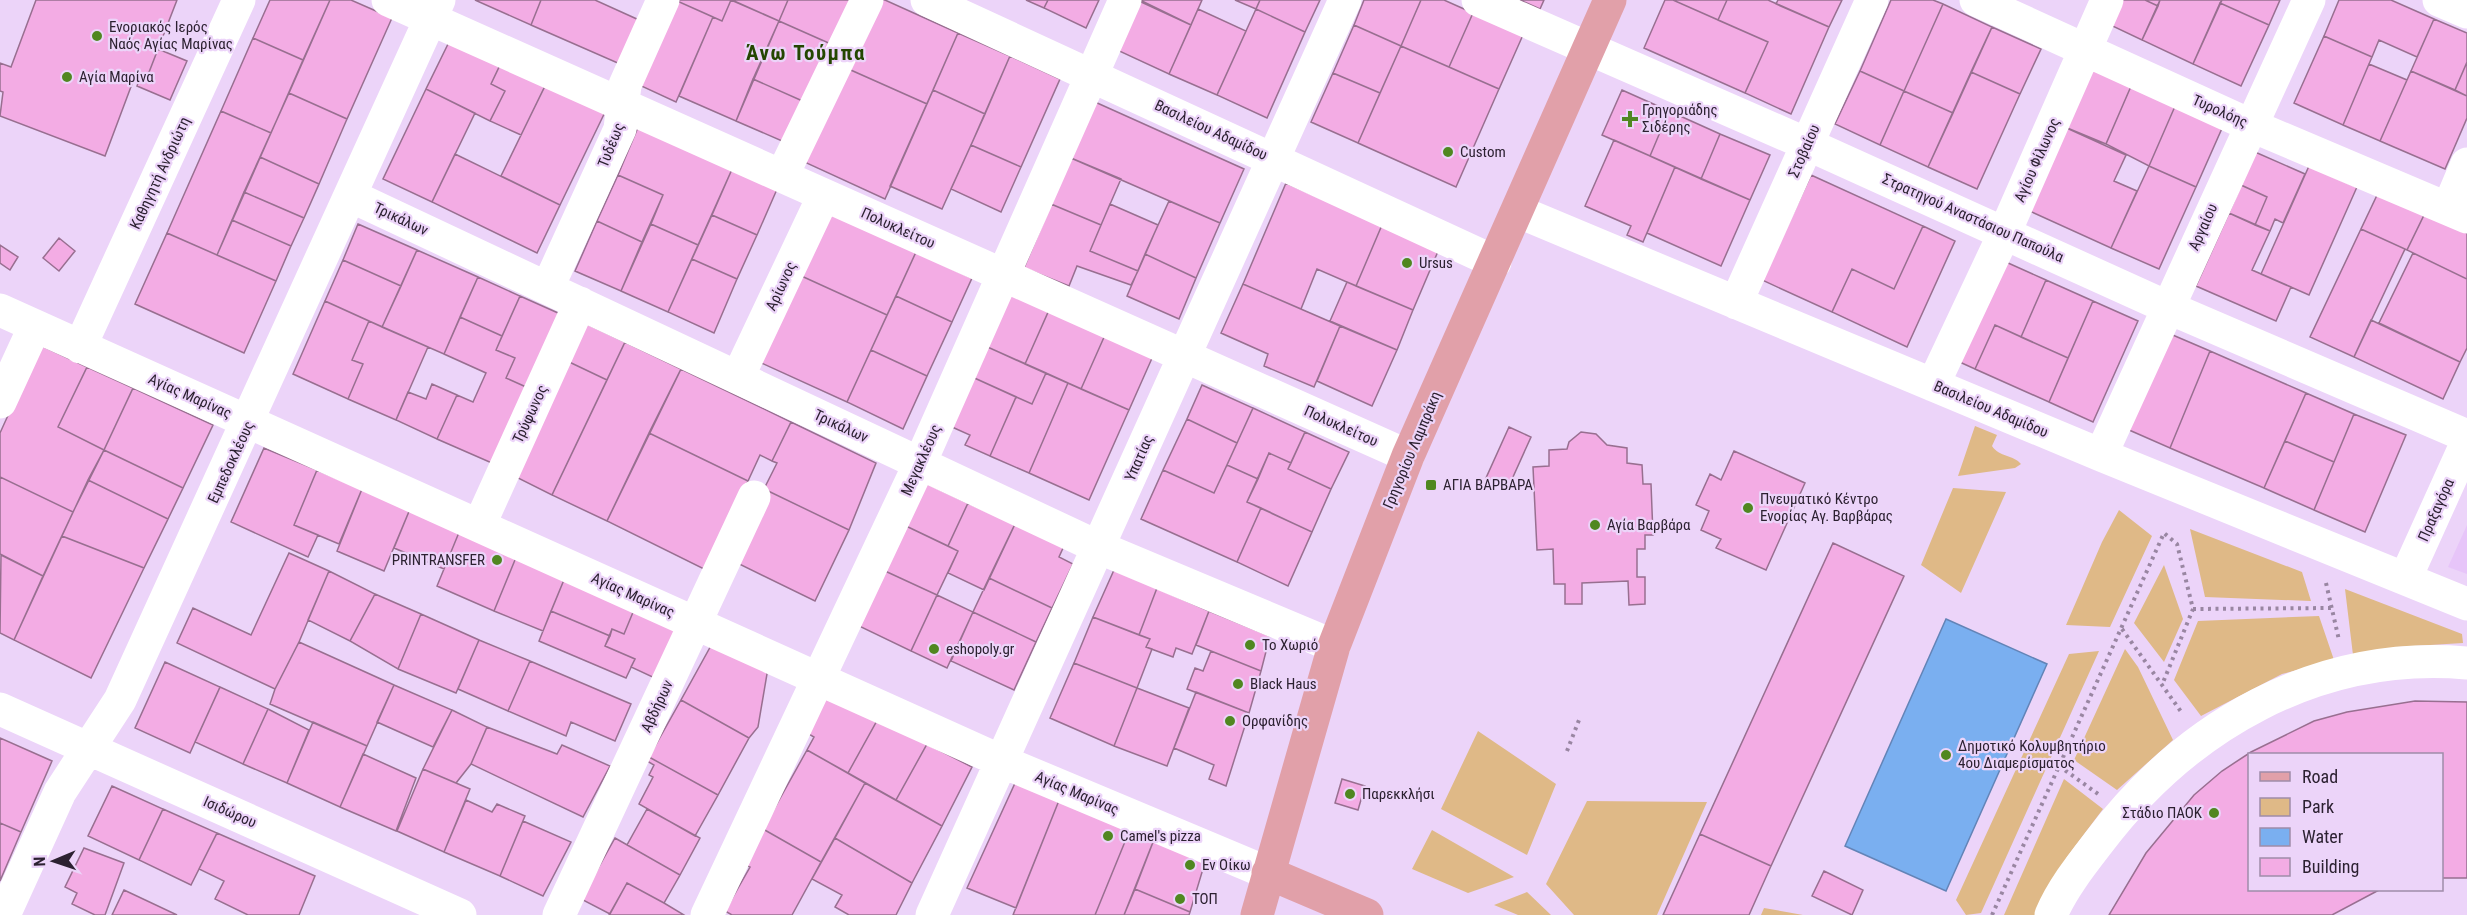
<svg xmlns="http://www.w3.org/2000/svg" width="2467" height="915" font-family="'Roboto Condensed',sans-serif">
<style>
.built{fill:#e7c5f9}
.green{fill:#dfb987}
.water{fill:#7aaff0;stroke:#6384b7;stroke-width:1.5}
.building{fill:#f3ace4;stroke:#986f90;stroke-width:1.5}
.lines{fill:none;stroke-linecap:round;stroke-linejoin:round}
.path{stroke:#9986a2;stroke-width:4;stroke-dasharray:3 4.5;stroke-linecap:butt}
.minor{stroke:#fff;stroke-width:33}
.major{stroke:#e1a0a9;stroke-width:33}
.poi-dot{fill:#508720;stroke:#ecd4f9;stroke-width:2}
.labels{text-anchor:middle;stroke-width:4.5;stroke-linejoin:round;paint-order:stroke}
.poi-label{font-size:15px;fill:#2c2131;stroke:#ecd4f9;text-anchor:start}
.street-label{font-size:15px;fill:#2c2131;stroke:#ecd4f9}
.district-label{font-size:21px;font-weight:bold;letter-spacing:1.5px;fill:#244601;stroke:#ecd4f9}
</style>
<rect width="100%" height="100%" fill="#ecd4f9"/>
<path class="built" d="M2467,525V574L2448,567Z"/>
<path class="green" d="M1975,426L1997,435L1992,446C1999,457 2014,455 2021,464L2015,468L1958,476Z
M1953,488L2006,492L1961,593L1921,565Z
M2119,510L2152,536L2110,627L2066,625L2102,542Z
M2190,529L2302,572L2311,601L2205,597Z
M2164,565L2183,619L2164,662L2134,623Z
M2345,589L2462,634L2463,643L2397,647L2353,655Z
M2319,616L2334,660L2282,674L2201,716L2174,680L2198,621Z
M2125,649L2138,667L2173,740L2117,790L2074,760Z
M2099,651L1981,913L1966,915L1956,900L2069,654Z
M1478,731L1556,784L1527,855L1441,809Z
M2064,779L2103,809L2067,857L2035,915H2004Z
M1587,801L1707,802L1657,915H1574L1546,884Z
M1432,830L1514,877L1468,893L1412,869Z
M1527,892L1551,915H1518L1494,905Z
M1764,908L1803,915H1761Z"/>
<path class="water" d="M1946,619L2047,664L1946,891L1845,846Z"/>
<path class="building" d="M36,0H177L146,80L135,76L105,156L0,116L3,92L0,91V63L11,67Z
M270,0H330L303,60L253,38Z
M330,0H351L392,18L347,119L289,93Z
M475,0H541L531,25Z
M541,0H595L639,20L620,64L531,25Z
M675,0L713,17L676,102L637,84Z
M675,0H731L722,21Z
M731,0L779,21L736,121L679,96L713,17L722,21Z
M732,0H788L779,21Z
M788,0H853L833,45L779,21Z
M874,0H885L958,33L927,104L844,67Z
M1026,0H1048L1044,8Z
M1048,0H1099L1086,28L1044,8Z
M1140,0H1202L1191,25Z
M1235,0H1260L1256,9Z
M1260,0H1320L1305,32L1256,9Z
M1364,0H1421L1401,46L1354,25Z
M1421,0H1444L1473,13L1449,67L1401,46Z
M1520,0H1544L1540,9Z
M1665,0H1673L1768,42L1745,93L1644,48Z
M1673,0H1727L1718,20Z
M1727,0H1768L1829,27L1791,114L1745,93L1768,42L1718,20Z
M1778,0H1842L1829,27L1776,4Z
M1891,0H1933L1943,4L1904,91L1860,71Z
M2114,0H2145L2158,6L2142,40L2104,22Z
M2145,0H2160L2158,6Z
M2160,0H2222L2193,64L2142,40Z
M2222,0H2280L2269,25L2220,3Z
M2339,0H2391L2434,19L2417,57L2379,40L2372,57L2324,36Z
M1139,1L1191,25L1169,74L1117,50Z
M2220,3L2269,25L2241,86L2193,64Z
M1943,4L1992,27L1953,113L1904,91Z
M1198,9L1246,31L1217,95L1169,74Z
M1256,9L1305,32L1267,118L1217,95Z
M1473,13L1523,35L1499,89L1449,67Z
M2434,19L2467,33V62L2455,90L2411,71Z
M779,21L833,45L807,103L753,79Z
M1354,25L1401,46L1380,93L1333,73Z
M1992,27L2041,49L2020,94L1971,72Z
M958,33L1010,56L985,114L933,90Z
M2324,36L2372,57L2343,125L2294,103Z
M253,38L303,60L271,133L221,111Z
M450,40L500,65L491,84L505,91L490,121L426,89Z
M1401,46L1499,89L1456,187L1358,143Z
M158,49L187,61L170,100L137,86L140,78L146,80Z
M1010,56L1060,79L1021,167L971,145Z
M2467,62V96L2455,90Z
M2087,64L2132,84L2106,144L2060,125Z
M2369,64L2407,80L2380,141L2343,125Z
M500,65L545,86L521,135L490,121L505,91L491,84Z
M844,67L927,104L885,199L800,160Z
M1860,71L1904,91L1880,145L1835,124Z
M2411,71L2467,96V118L2445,169L2380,141Z
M1971,72L2020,94L1977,189L1928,167Z
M1333,73L1380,93L1358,143L1311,122Z
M753,79L807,103L789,144L736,121Z
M2132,84L2176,104L2149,166L2106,144Z
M545,86L608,106L560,205L501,176Z
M426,89L475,113L432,202L383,179Z
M933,90L985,114L942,209L890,186Z
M1622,90L1669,111L1650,156L1602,135Z
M1904,91L1953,113L1928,167L1880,145Z
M289,93L347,119L319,184L260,157Z
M1095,102L1244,169L1220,223L1071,158Z
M2176,104L2223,126L2196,187L2149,166Z
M221,111L271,133L217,255L167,233Z
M1669,111L1720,134L1701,179L1650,156Z
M639,125L733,167L698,245L651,224L663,195L618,175Z
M2060,125L2126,155L2114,181L2137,191L2111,248L2023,208Z
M1720,134L1770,155L1750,200L1701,179Z
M1614,140L1675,167L1643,242L1627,235L1631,226L1585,206Z
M971,145L1021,167L1001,212L951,189Z
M2255,152L2305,174L2283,223L2275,219L2270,231L2255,225L2267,197L2241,185Z
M455,154L560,205L537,253L432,202Z
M260,157L319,184L304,218L244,192Z
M1071,158L1121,179L1101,225L1051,204Z
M2149,166L2196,187L2159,269L2111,248Z
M2309,166L2357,187L2309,295L2261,274Z
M733,167L778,187L757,235L712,215Z
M1675,167L1750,200L1721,266L1647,233Z
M618,175L663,195L642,242L597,221Z
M1811,175L1923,226L1894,289L1852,269L1832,312L1762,280Z
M1286,183L1382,225L1356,286L1317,269L1301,309L1243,284Z
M2241,185L2267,197L2255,225L2229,213Z
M2379,191L2425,213L2407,250L2361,229Z
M244,192L304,218L291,246L232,220Z
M1169,201L1220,223L1196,278L1145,254Z
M1051,204L1101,225L1090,251L1138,271L1131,285L1077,266L1069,286L1024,268Z
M1110,204L1158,225L1138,271L1090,251Z
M826,210L916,252L887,315L797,274Z
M2229,213L2270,231L2252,270L2291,287L2276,321L2196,286Z
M2425,213L2467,233V279L2407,250Z
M712,215L757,235L737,279L692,259Z
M232,220L291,246L276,281L217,255Z
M597,221L642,242L621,291L575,271Z
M358,224L417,250L401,286L343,260Z
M651,224L698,245L668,312L621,291Z
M1382,225L1439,249L1413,310L1356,286Z
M1923,226L1955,241L1907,347L1832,312L1852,269L1894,289Z
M2361,229L2405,249L2354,357L2310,337Z
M167,233L276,281L244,353L135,304Z
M59,238L75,251L59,271L43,258Z
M0,245L18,257L10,270L0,263Z
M417,250L478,277L444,354L382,327Z
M916,252L972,278L952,322L896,296Z
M2413,253L2467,279V348L2460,362L2379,323Z
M1145,254L1196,278L1179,319L1127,296Z
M1997,258L2046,280L2021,337L1995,325L1975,369L1953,359Z
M692,259L737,279L714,333L668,312Z
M343,260L401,286L382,327L325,301Z
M797,274L887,315L847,402L757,361Z
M478,277L520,296L502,336L460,317Z
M2046,280L2093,301L2068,358L2021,337Z
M1347,282L1413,310L1397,350L1330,321Z
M1243,284L1340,326L1314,387L1264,366L1268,354L1221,333Z
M1008,291L1049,310L1025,364L983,345Z
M520,296L567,317L535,391L506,378L515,358L496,350Z
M896,296L952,322L927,376L871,350Z
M325,301L369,321L352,360L363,364L348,399L293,374Z
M2093,301L2138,321L2093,422L2049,402Z
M1049,310L1105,335L1081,389L1025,364Z
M460,317L502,336L496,350L515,358L506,378L535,391L501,467L437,439L457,395L473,402L486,373L444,354Z
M2371,320L2460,362L2443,399L2354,357Z
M369,321L428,347L396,420L348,399L363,364L352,360Z
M583,322L625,342L607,380L565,360Z
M1995,325L2068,358L2049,402L1975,369Z
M1340,326L1397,350L1372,406L1317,381Z
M2161,330L2210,351L2170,448L2120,426Z
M1105,335L1153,356L1129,410L1081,389Z
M625,342L681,369L607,521L552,495Z
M40,345L87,367L58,427L104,450L73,512L0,477V433Z
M983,345L1046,373L1032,404L970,376Z
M871,350L927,376L903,429L847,402Z
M2210,351L2306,393L2264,488L2170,448Z
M565,360L607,380L552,495L512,475Z
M87,367L133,388L104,450L58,427Z
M681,369L791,422L772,461L760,455L748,481L649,433Z
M1046,373L1068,383L1029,473L990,456L1016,397L1032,404Z
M970,376L1016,397L990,456L965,445L970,435L952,427Z
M1068,383L1129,410L1089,500L1029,473Z
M432,384L457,395L437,439L396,420L408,392L426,399Z
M1202,385L1253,408L1237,443L1187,419Z
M133,388L213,425L183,488L104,450Z
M2306,393L2354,414L2334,462L2285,441Z
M1253,408L1305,432L1291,463L1269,453L1258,479L1227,465Z
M2354,414L2406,435L2365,532L2314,510Z
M1187,419L1237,443L1214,493L1163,470Z
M791,422L876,463L849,530L764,489L777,463L772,461Z
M1509,427L1531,437L1508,488L1486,478Z
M1305,432L1349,452L1331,489L1288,469Z
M1581,432L1596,434L1607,445L1627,448V463L1642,465L1643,484H1651L1653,535H1645V549H1637V577H1645V604L1629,605L1628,581L1582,583V604H1565V584H1554L1553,549L1537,550L1533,467L1549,466V450L1567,449L1569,442Z
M649,433L748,481L706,570L607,521Z
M2285,441L2334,462L2314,510L2264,488Z
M264,448L317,470L294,525L318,535L308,557L231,522Z
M104,450L183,488L168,519L88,480Z
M1734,451L1805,483L1766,570L1716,548L1721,539L1701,530L1709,511L1696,505L1710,474L1721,480Z
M1269,453L1291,463L1288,469L1331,489L1312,532L1247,502Z
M1227,465L1258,479L1247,502L1261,508L1237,562L1141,519L1163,470L1214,493Z
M317,470L362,489L339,544L294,525Z
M0,477L73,512L43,576L0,554Z
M88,480L168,519L144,568L62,536Z
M926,483L968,503L948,546L906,526Z
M362,489L410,509L384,571L337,551Z
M764,489L849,530L815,601L731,560Z
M968,503L1015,524L984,590L948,573L958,551L948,546Z
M1261,508L1312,532L1288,586L1237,562Z
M410,509L460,530L444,569L394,548Z
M1015,524L1064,546L1059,557L1073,564L1052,608L989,578Z
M906,526L958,551L937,595L885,571Z
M460,530L517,555L494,611L437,586Z
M62,536L144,568L91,678L14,640Z
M1833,543L1904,576L1771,866L1700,834Z
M289,553L329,571L299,642L275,689L177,643L193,608L251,635Z
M1,555L43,576L14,640L0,633Z
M517,555L566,575L543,631L494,611Z
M1114,570L1157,588L1139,635L1093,617Z
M329,571L375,594L350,641L308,620Z
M885,571L937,595L911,651L859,626Z
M566,575L636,605L624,634L612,629L610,636L551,611Z
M989,578L1052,608L1036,642L973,612Z
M1157,588L1209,611L1192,654L1176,648L1173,657L1146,647L1150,639L1139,635Z
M375,594L421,614L398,669L350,641Z
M937,595L973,612L947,668L911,651Z
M636,605L683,624L659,680L631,667L635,659L605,646L612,629L624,634Z
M551,611L610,636L605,646L635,659L626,678L539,641Z
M1209,611L1270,636L1261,671L1196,645Z
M973,612L1036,642L1014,690L951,661Z
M421,614L479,640L456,693L398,669Z
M1093,617L1150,639L1146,647L1152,649L1137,688L1074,663Z
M479,640L530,661L508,711L458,689Z
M299,642L394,685L367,746L270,704L275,689Z
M713,642L768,668L758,727L749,738L681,700Z
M1211,651L1261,671L1249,713L1187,689L1195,668L1203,671Z
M530,661L631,704L615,741L571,722L566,736L508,711Z
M165,662L220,687L190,753L135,728Z
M1074,663L1137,688L1114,746L1050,718Z
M394,685L452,710L433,747L377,722Z
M220,687L268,709L243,764L195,742Z
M827,687L879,717L848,773L807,750L814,737L802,730Z
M1137,688L1189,708L1167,766L1114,746Z
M1196,692L1249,713L1226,786L1209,779L1214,765L1174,748Z
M681,700L749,738L718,795L649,757Z
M2415,701L2467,702V878H2442V754H2250V890H2379L2332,915H2109L2146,853L2194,795L2222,771L2251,752L2314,721L2347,712Z
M268,709L309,730L287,783L243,764Z
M452,710L487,727L471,764L456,783L423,769Z
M879,717L927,744L896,800L848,773Z
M313,722L367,746L340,807L287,783Z
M487,727L557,754L562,745L610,766L583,817L471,764Z
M0,738L52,761L21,832L0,823Z
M927,744L972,767L942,826L896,800Z
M807,750L865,783L821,862L763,829Z
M363,754L416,778L396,831L340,807Z
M649,757L718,795L695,836L639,804L653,777L649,775L654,765L647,761Z
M423,769L470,789L444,852L397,831Z
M1342,779L1365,786L1358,810L1335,803Z
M1016,781L1060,798L1016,908L967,888Z
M865,783L942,826L912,883L835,838Z
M112,786L163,809L139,860L88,836Z
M1060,798L1131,827L1095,915H1013Z
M466,800L492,812L497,804L525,816L500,876L444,852Z
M163,809L217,833L191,885L139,860Z
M647,809L700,838L680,875L627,845Z
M523,821L571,842L543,896L500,876Z
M0,823L21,832L0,881Z
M1131,827L1155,837L1124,915H1095Z
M763,829L821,862L792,915H732L725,911L750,867L743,864Z
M217,833L315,876L299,915H248L215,899L224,881L199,869Z
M1700,834L1771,866L1749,915H1663Z
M1155,837L1206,859L1190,912L1135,889Z
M615,838L680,875L664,903L627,883L610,914L581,899Z
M835,838L912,883L896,915H849L835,907L842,895L812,879Z
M84,848L124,863L105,915H95L72,904L77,893L65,887Z
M1824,871L1863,890L1852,915L1812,896Z
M627,883L664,903L684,915H609Z
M1135,889L1190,912L1189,915H1124Z
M124,890L177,915H112Z"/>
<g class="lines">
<path class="path" d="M2326,583L2339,640
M2193,609L2332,608
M2122,629L2182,713
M1567,751L1579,720
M2059,766L2098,794
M1992,915L2164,533L2177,544L2193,609L2162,685"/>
<path class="minor" d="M388,0L1408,456
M927,0L1495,262
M1478,0L1807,144L2167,307L2467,436
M1976,0L2250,125L2467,217
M2439,0L2467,12
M782,176L867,0
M351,196L1098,547L1334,646
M2448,209L2467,164
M1517,211L2101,455L2467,604
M548,287L620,129L625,85L663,0
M1736,303L1872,0
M0,310L1001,761L1268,873
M80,347L239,0
M738,377L824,195
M1933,385L2005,232L2107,0
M0,402L35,326
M2101,455L2309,0
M479,526L580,303
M2406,577L2467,442
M0,709L460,915
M4,915L60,792L120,700L439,0
M559,915L754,497
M707,915L920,463L1125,0
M932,915L1345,0
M2051,915C2062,889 2081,865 2098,843C2186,726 2317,650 2467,663"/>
<path class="major" d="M1268,873L1367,915
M1257,915L1334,646L1408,456L1610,0"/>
</g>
<g class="poi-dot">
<circle cx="97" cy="36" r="6"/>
<circle cx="67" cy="77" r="6"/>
<path d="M1627 110h6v6h6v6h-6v6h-6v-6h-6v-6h6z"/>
<circle cx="1448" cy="152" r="6"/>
<circle cx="1407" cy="263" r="6"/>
<rect x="1425" y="479" width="12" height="12" rx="3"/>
<circle cx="1748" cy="508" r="6"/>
<circle cx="1595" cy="525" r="6"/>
<circle cx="497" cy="560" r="6"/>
<circle cx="1250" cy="645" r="6"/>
<circle cx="934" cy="649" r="6"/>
<circle cx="1238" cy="684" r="6"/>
<circle cx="1230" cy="721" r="6"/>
<circle cx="1946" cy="755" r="6"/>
<circle cx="1350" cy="794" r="6"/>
<circle cx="2214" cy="813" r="6"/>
<circle cx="1108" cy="836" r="6"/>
<circle cx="1190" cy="865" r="6"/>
<circle cx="1180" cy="899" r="6"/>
</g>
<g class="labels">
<g class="poi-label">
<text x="109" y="32">Ενοριακός Ιερός<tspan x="109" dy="17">Ναός Αγίας Μαρίνας</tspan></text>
<text x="79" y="82">Αγία Μαρίνα</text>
<text x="1642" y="115">Γρηγοριάδης<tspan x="1642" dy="17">Σιδέρης</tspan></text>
<text x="1460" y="157">Custom</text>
<text x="1419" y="268">Ursus</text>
<text x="1443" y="490">ΑΓΙΑ ΒΑΡΒΑΡΑ</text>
<text x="1760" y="504">Πνευματικό Κέντρο<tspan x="1760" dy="17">Ενορίας Αγ. Βαρβάρας</tspan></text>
<text x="1607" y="530">Αγία Βαρβάρα</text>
<text x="485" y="565" text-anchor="end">PRINTRANSFER</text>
<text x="1262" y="650">Το Χωριό</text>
<text x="946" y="654">eshopoly.gr</text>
<text x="1250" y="689">Black Haus</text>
<text x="1242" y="726">Ορφανίδης</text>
<text x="1958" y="751">Δημοτικό Κολυμβητήριο<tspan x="1958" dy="17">4ου Διαμερίσματος</tspan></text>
<text x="1362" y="799">Παρεκκλήσι</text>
<text x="2202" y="818" text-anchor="end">Στάδιο ΠΑΟΚ</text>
<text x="1120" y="841">Camel's pizza</text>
<text x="1202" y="870">Εν Οίκω</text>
<text x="1192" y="904">ΤΟΠ</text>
</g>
<g class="street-label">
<text transform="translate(2220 111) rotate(24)" y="5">Τυρολόης</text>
<text transform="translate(1211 130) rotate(25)" y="5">Βασιλείου Αδαμίδου</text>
<text transform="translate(611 145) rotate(-68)" y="5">Τυδέως</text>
<text transform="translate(1804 151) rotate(-66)" y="5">Στοβαίου</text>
<text transform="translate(2037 160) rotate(-66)" y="5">Αγίου Φίλωνος</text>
<text transform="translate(160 173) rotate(-65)" y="5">Καθηγητή Ανδριώτη</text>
<text transform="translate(1973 218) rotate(24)" y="5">Στρατηγού Αναστάσιου Παπούλα</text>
<text transform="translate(401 219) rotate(25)" y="5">Τρικάλων</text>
<text transform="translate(2203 227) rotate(-66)" y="5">Αργαίου</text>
<text transform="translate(898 228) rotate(24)" y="5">Πολυκλείτου</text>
<text transform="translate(781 286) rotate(-65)" y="5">Αρίωνος</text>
<text transform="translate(190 396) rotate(24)" y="5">Αγίας Μαρίνας</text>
<text transform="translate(1991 409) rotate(23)" y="5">Βασιλείου Αδαμίδου</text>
<text transform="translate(530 414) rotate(-65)" y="5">Τρύφωνος</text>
<text transform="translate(841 426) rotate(25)" y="5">Τρικάλων</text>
<text transform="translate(1341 426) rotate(24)" y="5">Πολυκλείτου</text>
<text transform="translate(1412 450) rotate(-67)" y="5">Γρηγορίου Λαμπράκη</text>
<text transform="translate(1139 458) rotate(-66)" y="5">Υπατίας</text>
<text transform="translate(921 460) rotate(-66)" y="5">Μεγακλέους</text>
<text transform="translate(231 462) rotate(-65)" y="5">Εμπεδοκλέους</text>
<text transform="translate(2436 510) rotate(-66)" y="5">Πραξαγόρα</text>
<text transform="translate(633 595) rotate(24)" y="5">Αγίας Μαρίνας</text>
<text transform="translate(657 706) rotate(-65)" y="5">Αβδήρων</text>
<text transform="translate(1077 793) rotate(23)" y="5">Αγίας Μαρίνας</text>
<text transform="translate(230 812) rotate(24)" y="5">Ισιδώρου</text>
</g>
<g class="district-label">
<text x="806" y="60">Άνω Τούμπα</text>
</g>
</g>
<rect x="2248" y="753" width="195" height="138" fill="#ecd4f9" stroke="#9f8ca9" stroke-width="1.5"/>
<rect x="2260" y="772" width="30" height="9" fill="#e1a0a9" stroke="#9f8ca9" stroke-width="1.5"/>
<text x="2302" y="783" font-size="18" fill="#2c2131">Road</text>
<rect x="2260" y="798" width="30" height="18" fill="#dfb987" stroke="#9f8ca9" stroke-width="1.5"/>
<text x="2302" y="813" font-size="18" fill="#2c2131">Park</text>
<rect x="2260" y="828" width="30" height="18" fill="#7aaff0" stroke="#9f8ca9" stroke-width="1.5"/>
<text x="2302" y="843" font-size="18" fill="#2c2131">Water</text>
<rect x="2260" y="858" width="30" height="18" fill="#f3ace4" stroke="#9f8ca9" stroke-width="1.5"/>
<text x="2302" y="873" font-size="18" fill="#2c2131">Building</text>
<g transform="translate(54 861) rotate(268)" stroke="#ecd4f9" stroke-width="4.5" paint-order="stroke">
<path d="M0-4.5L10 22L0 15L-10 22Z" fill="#2c2131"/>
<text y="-9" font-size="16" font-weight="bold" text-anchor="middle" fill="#2c2131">N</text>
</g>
</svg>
